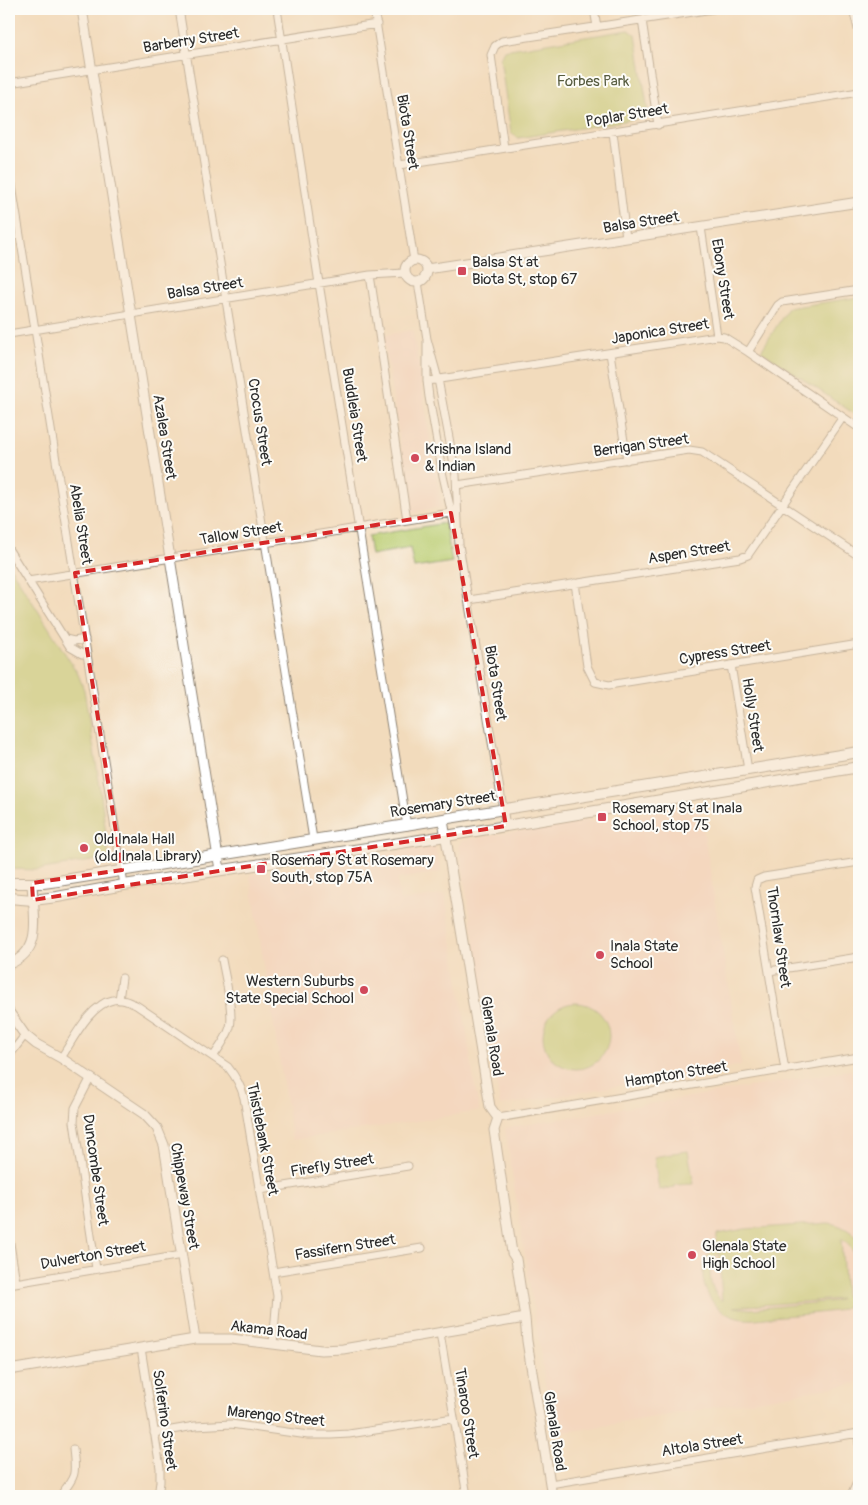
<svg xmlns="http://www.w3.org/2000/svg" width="868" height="1505" font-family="Pangolin,sans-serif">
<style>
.built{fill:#f5d2c2}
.green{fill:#bacc6f;stroke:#727c4d;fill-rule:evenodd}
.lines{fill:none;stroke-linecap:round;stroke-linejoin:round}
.minor-casing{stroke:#8e8374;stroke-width:9}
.tertiary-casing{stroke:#8e8374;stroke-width:11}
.secondary-casing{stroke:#8e8374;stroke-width:12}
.minor{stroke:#fff;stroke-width:7}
.tertiary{stroke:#fff;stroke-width:9}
.secondary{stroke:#fff;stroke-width:10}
.marked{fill:none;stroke:#d62828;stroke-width:4;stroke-dasharray:10 6;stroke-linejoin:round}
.poi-dot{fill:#d1495b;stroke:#fdfcf7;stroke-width:2}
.labels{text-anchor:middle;stroke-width:4;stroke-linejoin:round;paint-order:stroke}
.street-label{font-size:15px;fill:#2b2b2b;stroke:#fdfcf7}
.park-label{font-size:15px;fill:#565b3f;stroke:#fdfcf7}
.poi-label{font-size:15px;fill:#2b2b2b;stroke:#fdfcf7;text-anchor:start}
</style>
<rect width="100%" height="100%" fill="#fdfcf7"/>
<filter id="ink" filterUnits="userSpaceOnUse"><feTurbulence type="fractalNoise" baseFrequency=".02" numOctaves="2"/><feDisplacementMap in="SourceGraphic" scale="10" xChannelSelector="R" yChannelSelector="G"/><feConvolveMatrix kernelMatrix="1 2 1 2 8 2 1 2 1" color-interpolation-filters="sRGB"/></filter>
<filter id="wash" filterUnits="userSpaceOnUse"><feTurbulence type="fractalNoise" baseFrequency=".0096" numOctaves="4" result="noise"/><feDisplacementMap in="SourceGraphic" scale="20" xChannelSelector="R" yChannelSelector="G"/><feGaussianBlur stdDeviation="1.12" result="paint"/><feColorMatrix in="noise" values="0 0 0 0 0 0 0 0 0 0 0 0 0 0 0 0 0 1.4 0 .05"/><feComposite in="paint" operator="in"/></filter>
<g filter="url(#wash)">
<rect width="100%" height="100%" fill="#f2dbbc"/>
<path class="built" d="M413,330L441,507L411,513L383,335Z
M699,802L741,1065L500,1106L459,845L463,840L585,820L595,822L655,811L662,808Z
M435,846L441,872L397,879L400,901L445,894L479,1111L292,1140L250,875Z
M851,1070L859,1116V1383L553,1434L505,1128Z"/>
<path class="green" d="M629,30L636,35L648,112L643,118L518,138L511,133L500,58L504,50Z
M859,297V417L761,351L788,308Z
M445,523L452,562L414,568L410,548L371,555L368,536Z
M9,565L78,674L84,690L100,787L109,858L37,870L9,869Z
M543 1036a33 33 0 1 1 66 0a33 33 0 1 1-66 0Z
M688,1151L694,1184L675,1185V1187L659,1190L654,1157L670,1154L672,1155V1153Z
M829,1223C841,1225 850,1230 859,1240V1295L848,1306L836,1311C818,1313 800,1315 782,1316C770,1317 756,1320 744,1319C721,1317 704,1298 703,1276C702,1256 718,1245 717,1234L745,1229ZM841,1239C862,1252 864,1280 845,1296ZM719,1253L722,1300V1301C709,1289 705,1266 719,1253ZM840,1299L835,1301L750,1309L733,1307Z"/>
</g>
<g filter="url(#ink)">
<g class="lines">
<defs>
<path id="minor" d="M179,9L313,839
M277,9L318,277L407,826
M374,9L414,261
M594,9L597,27
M853,9L859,33
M642,20L658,125
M9,83L377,24
M613,132L626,238
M504,148L491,55L495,46L502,41L713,9
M400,165L859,92
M9,167L124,885
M701,227L717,336
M370,275L407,520
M418,282L427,339V381L429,397L443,476L455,528
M9,334L370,275L405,273
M427,339L438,379L456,475L459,545L506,826
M748,352L778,305L782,302L859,290
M610,353L627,460
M427,381L717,336L724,337L748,352L859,428
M457,485L689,450L702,452L859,556
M9,550L70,647L82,654H87
M28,581L451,513L457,511
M575,583L587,666L595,682L609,685L859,644
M469,600L740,558L748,555L843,417
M65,639L74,641L85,639
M731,665L748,770
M769,971L859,957
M119,1000L122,978
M9,1056L25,1035
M213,1057C219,1048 227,1038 230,1027C234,1012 225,977 222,960
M61,1058C73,1040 90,1004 113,1000C121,998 129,1002 136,1005L228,1067C236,1077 241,1085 244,1098L277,1296L273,1344
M785,1070L755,887L757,880L764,877L859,862
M90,1079L75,1108L74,1122L96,1269
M498,1118L859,1057
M260,1190L408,1166
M9,1237L16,1282
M273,1272L422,1248
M9,1284L182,1255
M440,1333L467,1496
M141,1348L160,1468V1482L158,1496
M154,1433L195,1426L231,1424L308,1435H331L349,1434L454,1418
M858,1433L859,1444
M550,1484L859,1433
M60,1496C76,1476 76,1475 73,1449
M851,1496L859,1478"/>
<path id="tertiary" d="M82,9L220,870
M405 271a11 11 0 1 1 22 0a11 11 0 1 1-22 0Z
M427,269L859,202
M443,820L490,1107L498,1118L494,1130L512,1253L516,1259L525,1318L527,1341L552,1496
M9,964C45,950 33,914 32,883
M9,1012L25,1035L36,1044L61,1058L144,1114L157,1128L164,1145L195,1339
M9,1370L195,1339H231L321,1350L343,1349L525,1318"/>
<path id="secondary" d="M9,883H43L58,881L859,752
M9,898L33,900L57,897L124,885L446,836L859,767"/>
</defs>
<use href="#minor" class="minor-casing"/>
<use href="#tertiary" class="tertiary-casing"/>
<use href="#secondary" class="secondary-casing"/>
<use href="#minor" class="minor"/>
<use href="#tertiary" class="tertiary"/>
<use href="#secondary" class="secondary"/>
</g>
</g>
<path d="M0 0H868V1505H0ZM451,513L506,826L33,900L32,883L122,870L75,573Z" fill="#f2dbbc" fill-opacity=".55" fill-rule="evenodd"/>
<path class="marked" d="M451,513L506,826L33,900L32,883L122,870L75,573Z"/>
<g class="poi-dot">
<rect x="457" y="266" width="10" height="10" rx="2.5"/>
<circle cx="415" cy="458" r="5"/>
<rect x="597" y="812" width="10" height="10" rx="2.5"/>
<circle cx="84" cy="848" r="5"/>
<rect x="256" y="864" width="10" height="10" rx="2.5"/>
<circle cx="600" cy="955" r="5"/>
<circle cx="364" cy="990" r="5"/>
<circle cx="692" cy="1255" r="5"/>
</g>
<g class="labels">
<g class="street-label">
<text transform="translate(191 40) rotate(-9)" y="5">Barberry Street</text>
<text transform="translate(627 115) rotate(-9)" y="5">Poplar Street</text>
<text transform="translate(408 132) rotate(81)" y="5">Biota Street</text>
<text transform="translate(641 222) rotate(-9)" y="5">Balsa Street</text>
<text transform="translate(723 279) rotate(81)" y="5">Ebony Street</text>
<text transform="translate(205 288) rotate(-9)" y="5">Balsa Street</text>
<text transform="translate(660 331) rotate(-9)" y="5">Japonica Street</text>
<text transform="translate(355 415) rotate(81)" y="5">Buddleia Street</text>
<text transform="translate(260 422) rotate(81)" y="5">Crocus Street</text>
<text transform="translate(165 437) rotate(81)" y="5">Azalea Street</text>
<text transform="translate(641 445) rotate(-8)" y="5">Berrigan Street</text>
<text transform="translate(81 524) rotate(81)" y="5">Abelia Street</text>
<text transform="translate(241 533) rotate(-9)" y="5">Tallow Street</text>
<text transform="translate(689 552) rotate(-9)" y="5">Aspen Street</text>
<text transform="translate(725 652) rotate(-9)" y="5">Cypress Street</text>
<text transform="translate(496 683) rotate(81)" y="5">Biota Street</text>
<text transform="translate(753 715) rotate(81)" y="5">Holly Street</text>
<text transform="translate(443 804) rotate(-9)" y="5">Rosemary Street</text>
<text transform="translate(779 937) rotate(82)" y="5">Thornlaw Street</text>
<text transform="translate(492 1036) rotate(81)" y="5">Glenala Road</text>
<text transform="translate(676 1074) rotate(-9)" y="5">Hampton Street</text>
<text transform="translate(263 1139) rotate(79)" y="5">Thistlebank Street</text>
<text transform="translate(332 1165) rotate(-9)" y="5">Firefly Street</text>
<text transform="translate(96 1170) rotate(82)" y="5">Duncombe Street</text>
<text transform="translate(185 1196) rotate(80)" y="5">Chippeway Street</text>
<text transform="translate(345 1247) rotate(-9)" y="5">Fassifern Street</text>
<text transform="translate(93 1255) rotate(-10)" y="5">Dulverton Street</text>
<text transform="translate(269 1330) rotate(7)" y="5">Akama Road</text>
<text transform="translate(467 1413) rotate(81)" y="5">Tinaroo Street</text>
<text transform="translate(276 1416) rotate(6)" y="5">Marengo Street</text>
<text transform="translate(165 1420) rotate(82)" y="5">Solferino Street</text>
<text transform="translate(555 1431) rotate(81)" y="5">Glenala Road</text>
<text transform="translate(702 1445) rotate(-9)" y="5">Altola Street</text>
</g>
<g class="park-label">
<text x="593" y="86">Forbes Park</text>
</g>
<g class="poi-label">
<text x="472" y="267">Balsa St at<tspan x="472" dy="17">Biota St, stop 67</tspan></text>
<text x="425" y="454">Krishna Island<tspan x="425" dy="17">&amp; Indian</tspan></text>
<text x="612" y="813">Rosemary St at Inala<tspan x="612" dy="17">School, stop 75</tspan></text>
<text x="94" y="844">Old Inala Hall<tspan x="94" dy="17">(old Inala Library)</tspan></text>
<text x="271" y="865">Rosemary St at Rosemary<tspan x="271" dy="17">South, stop 75A</tspan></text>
<text x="610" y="951">Inala State<tspan x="610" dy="17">School</tspan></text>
<text x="354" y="986" text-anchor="end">Western Suburbs<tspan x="354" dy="17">State Special School</tspan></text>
<text x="702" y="1251">Glenala State<tspan x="702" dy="17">High School</tspan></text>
</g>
</g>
<rect width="868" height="1505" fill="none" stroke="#fdfcf7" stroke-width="30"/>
</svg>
